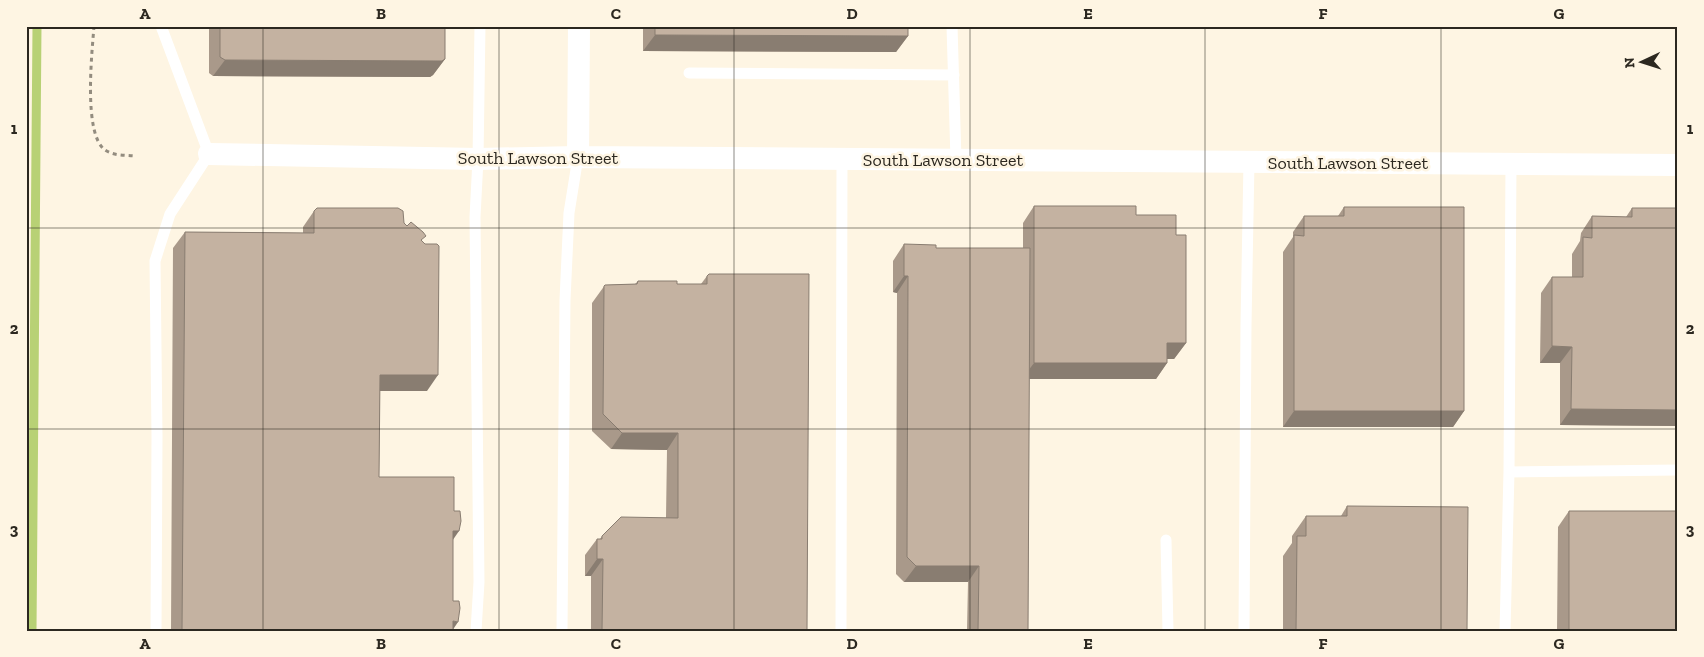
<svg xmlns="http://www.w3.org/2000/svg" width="1704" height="657" font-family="'Zilla Slab',serif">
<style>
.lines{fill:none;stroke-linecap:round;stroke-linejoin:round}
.stream{stroke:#b8d175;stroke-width:9}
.path{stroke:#938c7f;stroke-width:3;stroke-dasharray:4 4;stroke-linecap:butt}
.service{stroke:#fff;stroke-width:11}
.minor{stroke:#fff;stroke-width:22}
.wall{fill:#a9998a}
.shaded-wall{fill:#897d71}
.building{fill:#c4b2a1;stroke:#897d71}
.grid{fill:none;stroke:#2c2820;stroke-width:1;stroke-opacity:0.55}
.labels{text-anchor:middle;stroke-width:5;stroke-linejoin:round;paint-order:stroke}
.street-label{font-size:18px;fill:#2c2820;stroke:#fef5e3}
.neatline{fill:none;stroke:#2c2820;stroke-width:2}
.grid-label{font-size:16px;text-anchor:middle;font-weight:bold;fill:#2c2820}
</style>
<rect width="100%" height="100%" fill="#fef5e3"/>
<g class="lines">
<path class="stream" d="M32,631L37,26"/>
<path class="path" d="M94,26C92,53 83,134 105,150C114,156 125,155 135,156"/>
<path class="service" d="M952,26L956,160
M689,73L954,75
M1509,472L1678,470
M1166,540L1168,631
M156,631L157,436L155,261L170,214L209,154L161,26
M476,631L479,582L475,217L478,159L480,26
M562,631L565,300L569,213L578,157
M841,631L842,159
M1244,631L1246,325L1249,162
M1505,631L1509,472L1511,164"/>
<path class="minor" d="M209,154L478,159L578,157L1678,165
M578,157L579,26"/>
</g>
<path class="wall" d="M209,26H445V59L433,75L430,77L213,76L209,73Z
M643,26H908V36L896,52L643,51Z
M1034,206L1136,215L1176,235L1186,343L1174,359H1167V363L1156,379H1029L1028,631H967L968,582H904L896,574L897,293L893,292V261L904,244L936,248H1023V223Z
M1344,207L1464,411L1453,427H1283V252L1293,237V232L1304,216H1338Z
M1632,208L1678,426L1560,425V363H1540L1541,293L1552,277H1572V254L1580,241L1581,233L1592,216L1626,217Z
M314,211L404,223L422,241L427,391H380L379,477L453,539V631H171L173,248L185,232L303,233V227Z
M707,276L807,631H591V576H585V555L597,539H600L602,536L666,518L667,450L611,449L592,431V303L605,285L635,284L638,281L677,284H701Z
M1347,506L1467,631H1283V556L1292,543V536L1306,516H1341Z
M1569,511L1678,631H1557L1558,527Z"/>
<path class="shaded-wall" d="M655,35L908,36L896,52L643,51Z
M445,59L433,75L430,77L213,76L225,60Z
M904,276H908L897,293L893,292Z
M1167,343H1186L1174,359H1156Z
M1552,346L1572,347L1560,363H1540Z
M1034,363H1167L1156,379H1022Z
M380,375H438L427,391H368Z
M1571,409L1678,410V426L1560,425Z
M1294,411H1464L1453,427H1283Z
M622,433H678L667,450L611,449Z
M453,531H459L448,547Z
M597,559H603L591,576H585Z
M916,566H979L968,582H904Z
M453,621L458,622L452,631Z"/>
<path class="building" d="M220,26H445V59L442,61L225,60L220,57Z
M655,26H908V36L655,35Z
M1034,206H1136V215H1176V235H1186V343H1167V363H1034Z
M1344,207H1464V411H1294V235L1304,236V216H1344Z
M317,208H398L403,211L404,223L407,226L411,222L423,232L426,236L421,240L425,244H437L439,246L438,375H380L379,477H454V511H460L461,521L459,531H453V601H459L460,608L458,622L453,621V631H182L185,232L314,233V211Z
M1632,208H1678V410L1571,409L1572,347L1552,346V277H1583V237L1592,238V216L1632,217Z
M904,244L936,245V248H1030L1028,631H978L979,566H916L907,557L908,276H904Z
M709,274H809L807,631H602L603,559H597V539H602V536L621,517L678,518V433H622L603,414L604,286L605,285L637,284L638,281H677V284H707V276Z
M1347,506L1468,507L1467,631H1296L1297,536H1306V516H1347Z
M1569,511H1678V631H1569Z
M1036,630L1074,631H1036Z"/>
<path class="grid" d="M263,26V631M499,26V631M734,26V631M970,26V631M1205,26V631M1441,26V631M26,228H1678M26,429H1678"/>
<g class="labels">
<g class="street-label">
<text x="538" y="164">South Lawson Street</text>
<text x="943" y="166">South Lawson Street</text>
<text x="1348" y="169">South Lawson Street</text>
</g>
</g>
<rect width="1704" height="657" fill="none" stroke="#fef5e3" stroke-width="55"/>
<g transform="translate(1642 62) rotate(266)" stroke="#fef5e3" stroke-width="4" paint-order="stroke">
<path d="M0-4L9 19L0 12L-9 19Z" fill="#2c2820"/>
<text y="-8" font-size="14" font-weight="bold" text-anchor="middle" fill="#2c2820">N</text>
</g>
<rect x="28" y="28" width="1648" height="602" class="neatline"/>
<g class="grid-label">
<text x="145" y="19">A</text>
<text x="381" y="19">B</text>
<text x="616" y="19">C</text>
<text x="852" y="19">D</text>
<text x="1088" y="19">E</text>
<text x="1323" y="19">F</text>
<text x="1559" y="19">G</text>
<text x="14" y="134">1</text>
<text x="1690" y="134">1</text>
<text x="14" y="334">2</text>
<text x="1690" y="334">2</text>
<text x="14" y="535">3</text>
<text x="1690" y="535">3</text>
<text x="145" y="649">A</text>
<text x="381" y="649">B</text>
<text x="616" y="649">C</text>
<text x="852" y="649">D</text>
<text x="1088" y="649">E</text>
<text x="1323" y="649">F</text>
<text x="1559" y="649">G</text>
</g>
</svg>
